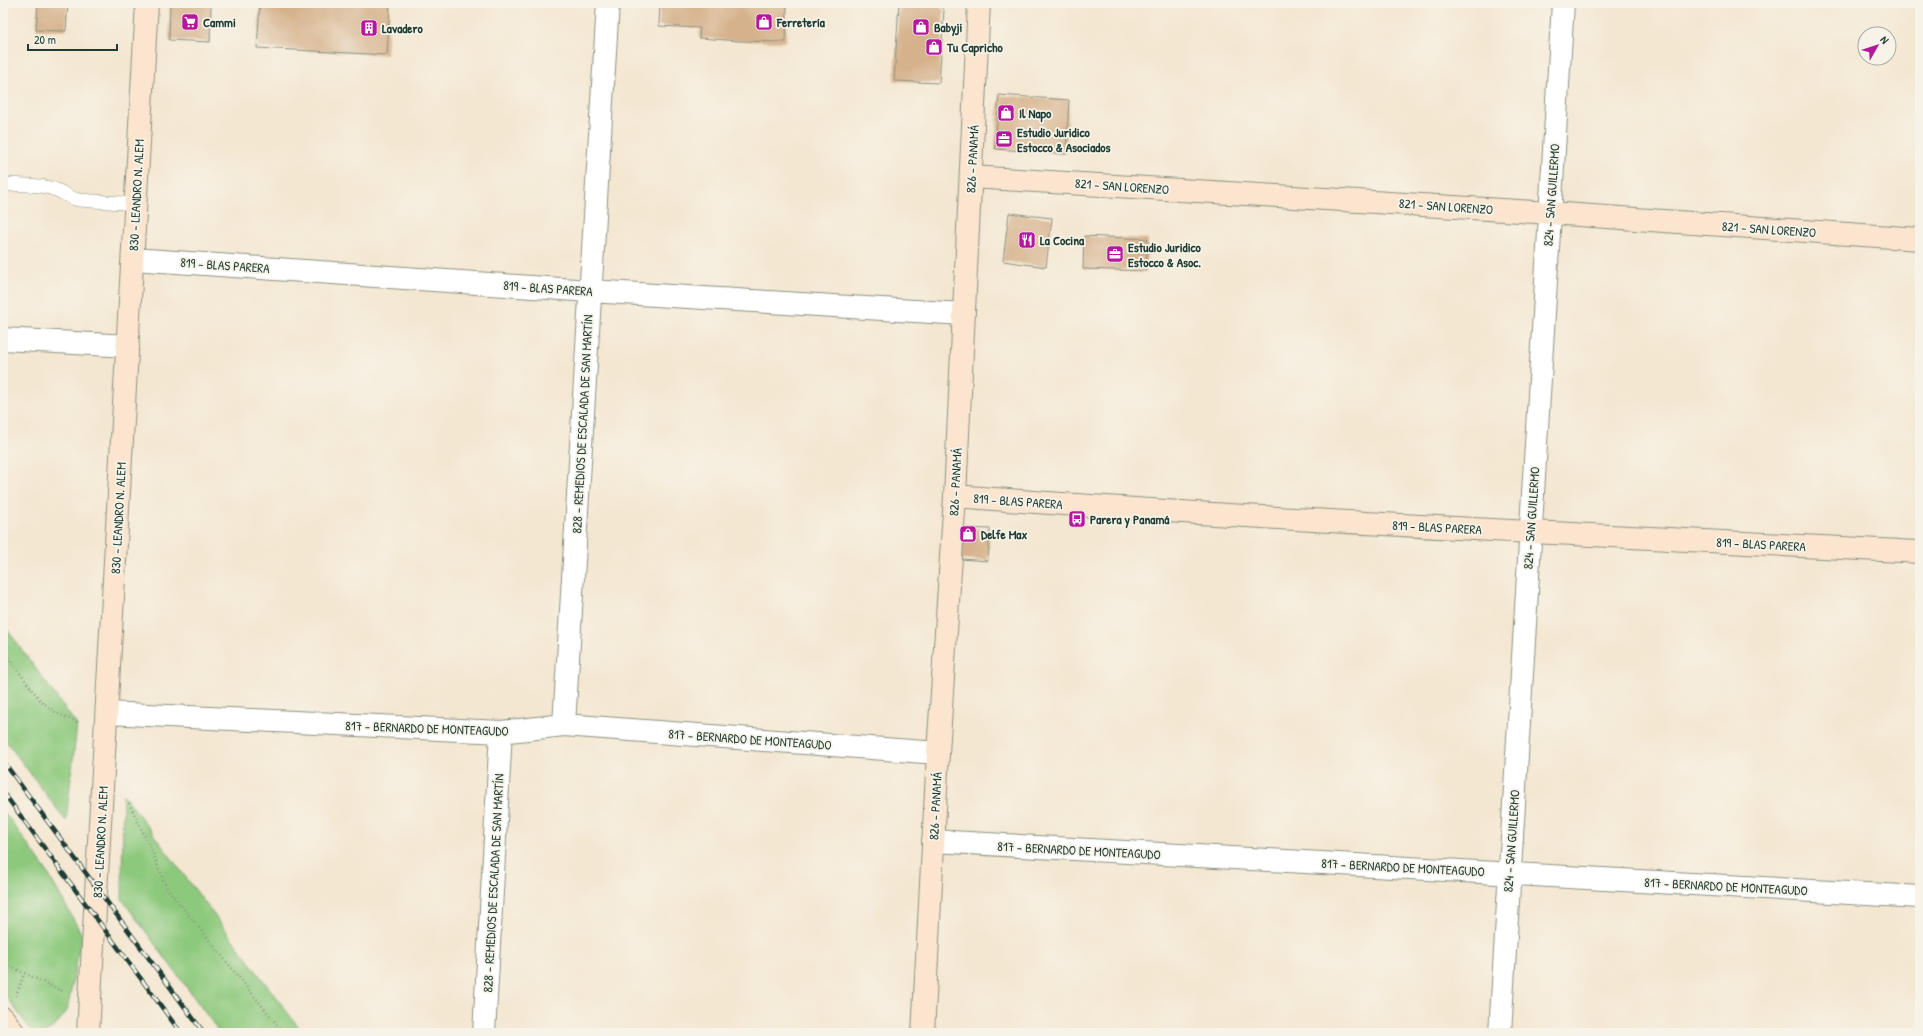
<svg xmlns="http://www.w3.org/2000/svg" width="1923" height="1036" font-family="'Patrick Hand',sans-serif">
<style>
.green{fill:#8dc97d;stroke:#568358}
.building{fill:#d6b28c}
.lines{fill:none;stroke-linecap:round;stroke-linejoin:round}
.lane-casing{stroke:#8a9282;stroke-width:14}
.street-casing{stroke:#8a9282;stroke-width:24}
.secondary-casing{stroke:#8a9282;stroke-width:24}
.path{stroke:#8a9282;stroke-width:2.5;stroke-dasharray:1 3;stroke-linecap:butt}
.lane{stroke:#fff;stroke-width:13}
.street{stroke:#fff;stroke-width:22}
.secondary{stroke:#fbe5cf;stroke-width:22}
.rail-casing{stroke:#1f3d34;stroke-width:4.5}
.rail{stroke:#f7f3e8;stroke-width:3;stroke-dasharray:9;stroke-linecap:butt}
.labels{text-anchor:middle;stroke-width:3.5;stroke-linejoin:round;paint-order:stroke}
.poi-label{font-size:13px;font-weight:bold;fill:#1f3d34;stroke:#f7f3e8;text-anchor:start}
.street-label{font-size:13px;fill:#1f3d34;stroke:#f7f3e8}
</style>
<rect width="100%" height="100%" fill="#f7f3e8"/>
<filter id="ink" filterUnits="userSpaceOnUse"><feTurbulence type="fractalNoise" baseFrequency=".025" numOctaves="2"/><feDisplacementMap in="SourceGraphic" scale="8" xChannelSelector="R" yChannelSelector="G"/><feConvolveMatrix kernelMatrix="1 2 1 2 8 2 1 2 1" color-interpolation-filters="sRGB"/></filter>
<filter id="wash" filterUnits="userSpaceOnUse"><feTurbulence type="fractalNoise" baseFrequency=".012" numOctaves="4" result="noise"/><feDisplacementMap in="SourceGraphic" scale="16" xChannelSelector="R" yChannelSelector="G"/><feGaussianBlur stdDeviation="0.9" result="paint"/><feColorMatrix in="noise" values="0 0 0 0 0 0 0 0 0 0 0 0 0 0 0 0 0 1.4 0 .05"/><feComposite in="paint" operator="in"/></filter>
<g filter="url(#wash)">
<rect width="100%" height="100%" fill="#f4e7d1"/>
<path class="green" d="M3,624L77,725L66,821L3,737Z
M123,794L303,1033H220L122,899Z
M3,810L46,870L82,935L67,1011L56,1025L45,1033H33L3,992Z"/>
<g id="blocks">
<path class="building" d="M38,3H68L66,31L36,30Z
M170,3H211L210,42L169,40Z
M260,3H390L387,55L257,48Z
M660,3H787L786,42L741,41L699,38L700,28L659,26Z
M899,3H937L944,10L939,83L894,81Z
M999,95L1069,100L1066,154L995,149Z
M1009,213L1052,218L1046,267L1003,261Z
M1084,236L1148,239L1146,271L1083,269Z
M962,528L990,529L988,561L961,559Z"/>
</g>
</g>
<g filter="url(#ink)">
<use href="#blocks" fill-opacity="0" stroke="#8a9282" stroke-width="1"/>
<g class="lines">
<defs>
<path id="lane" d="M3,184C18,185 35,184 50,188C61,190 68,198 79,200L136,204"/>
<path id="street" d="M133,259L590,291L963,314
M3,339L128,346
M107,713L501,732L564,725L938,753
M564,725L608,3
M933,841L1920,897
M484,1033L501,732
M1500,1033L1563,3"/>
<path id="secondary" d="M971,177L1550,213L1920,239
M955,496C1276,521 1598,535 1920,552
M3,1018L14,1033
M88,1033L147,3
M923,1033L938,753L955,496L979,3"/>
</defs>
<use href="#lane" class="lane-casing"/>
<use href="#street" class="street-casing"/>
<use href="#secondary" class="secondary-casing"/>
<path class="path" d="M3,651L40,700L56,713L79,723
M129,803L152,851L166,887L284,1033
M3,963L64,992
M16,996L24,974"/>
<use href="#lane" class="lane"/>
<use href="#street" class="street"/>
<use href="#secondary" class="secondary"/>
<defs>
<path id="rail" d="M3,761L204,1033
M3,792L181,1033"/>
</defs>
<use href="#rail" class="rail-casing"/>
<use href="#rail" class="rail"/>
</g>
</g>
<defs>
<symbol id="supermarket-square" viewBox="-11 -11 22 22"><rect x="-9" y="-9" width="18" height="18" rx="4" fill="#b5179e" stroke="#f7f3e8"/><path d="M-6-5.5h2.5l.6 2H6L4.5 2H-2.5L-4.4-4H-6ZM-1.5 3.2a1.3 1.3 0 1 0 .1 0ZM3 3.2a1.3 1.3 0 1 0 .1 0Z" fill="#fff"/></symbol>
<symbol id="shop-square" viewBox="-11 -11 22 22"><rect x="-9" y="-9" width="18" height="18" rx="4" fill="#b5179e" stroke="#f7f3e8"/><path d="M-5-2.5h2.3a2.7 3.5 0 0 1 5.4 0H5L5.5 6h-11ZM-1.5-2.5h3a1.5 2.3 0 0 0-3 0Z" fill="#fff"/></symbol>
<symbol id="building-square" viewBox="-11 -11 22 22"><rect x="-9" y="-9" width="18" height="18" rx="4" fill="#b5179e" stroke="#f7f3e8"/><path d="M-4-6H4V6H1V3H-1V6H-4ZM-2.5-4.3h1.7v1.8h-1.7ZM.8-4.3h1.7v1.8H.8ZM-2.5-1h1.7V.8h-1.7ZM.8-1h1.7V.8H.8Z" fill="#fff"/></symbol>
<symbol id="office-square" viewBox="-11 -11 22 22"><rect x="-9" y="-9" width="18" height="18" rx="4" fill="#b5179e" stroke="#f7f3e8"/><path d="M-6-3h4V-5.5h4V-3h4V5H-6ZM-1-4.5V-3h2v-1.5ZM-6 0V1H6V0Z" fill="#fff"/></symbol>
<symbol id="restaurant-square" viewBox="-11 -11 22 22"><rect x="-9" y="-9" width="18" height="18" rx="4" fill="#b5179e" stroke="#f7f3e8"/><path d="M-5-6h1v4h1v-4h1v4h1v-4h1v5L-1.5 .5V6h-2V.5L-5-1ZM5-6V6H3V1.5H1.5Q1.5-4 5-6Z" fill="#fff"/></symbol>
<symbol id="bus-square" viewBox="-11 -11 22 22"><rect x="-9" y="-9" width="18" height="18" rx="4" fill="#b5179e" stroke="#f7f3e8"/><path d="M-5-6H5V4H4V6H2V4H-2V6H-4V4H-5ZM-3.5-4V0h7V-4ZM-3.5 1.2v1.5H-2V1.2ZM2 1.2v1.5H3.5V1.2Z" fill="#fff"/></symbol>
</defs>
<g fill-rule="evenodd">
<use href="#supermarket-square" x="180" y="12" width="20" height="20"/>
<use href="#shop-square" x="754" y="12" width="20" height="20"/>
<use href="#shop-square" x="911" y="17" width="20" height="20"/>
<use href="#building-square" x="359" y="18" width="20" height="20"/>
<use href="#shop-square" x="924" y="37" width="20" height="20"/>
<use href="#shop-square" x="996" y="103" width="20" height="20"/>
<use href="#office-square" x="994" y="129" width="20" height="20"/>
<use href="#restaurant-square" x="1017" y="230" width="20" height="20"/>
<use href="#office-square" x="1105" y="244" width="20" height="20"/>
<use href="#bus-square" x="1067" y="509" width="20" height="20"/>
<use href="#shop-square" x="958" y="524" width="20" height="20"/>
</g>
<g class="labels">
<g class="poi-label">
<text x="203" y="27">Cammi</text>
<text x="777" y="27">Ferretería</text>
<text x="934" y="32">Babyji</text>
<text x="382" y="33">Lavadero</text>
<text x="947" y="52">Tu Capricho</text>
<text x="1019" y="118">Il Napo</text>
<text x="1017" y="137">Estudio Juridico<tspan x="1017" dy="15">Estocco &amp; Asociados</tspan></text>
<text x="1040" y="245">La Cocina</text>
<text x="1128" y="252">Estudio Juridico<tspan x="1128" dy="15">Estocco &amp; Asoc.</tspan></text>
<text x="1090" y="524">Parera y Panamá</text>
<text x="981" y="539">Delfe Max</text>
</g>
<g class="street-label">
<text transform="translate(972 159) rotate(-87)" y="5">826 - PANAMÁ</text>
<text transform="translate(1122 186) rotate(4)" y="5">821 - SAN LORENZO</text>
<text transform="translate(136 195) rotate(-87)" y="5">830 - LEANDRO N. ALEM</text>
<text transform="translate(1551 195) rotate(-86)" y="5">824 - SAN GUILLERMO</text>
<text transform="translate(1446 206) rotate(4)" y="5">821 - SAN LORENZO</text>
<text transform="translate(1769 229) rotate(4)" y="5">821 - SAN LORENZO</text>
<text transform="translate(225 265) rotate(4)" y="5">819 - BLAS PARERA</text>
<text transform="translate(548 288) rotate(4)" y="5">819 - BLAS PARERA</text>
<text transform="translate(582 424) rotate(-87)" y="5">828 - REMEDIOS DE ESCALADA DE SAN MARTÍN</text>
<text transform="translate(955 482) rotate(-87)" y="5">826 - PANAMÁ</text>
<text transform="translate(1018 501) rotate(4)" y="5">819 - BLAS PARERA</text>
<text transform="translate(118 518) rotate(-87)" y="5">830 - LEANDRO N. ALEM</text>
<text transform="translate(1531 518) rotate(-86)" y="5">824 - SAN GUILLERMO</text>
<text transform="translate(1437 527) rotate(3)" y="5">819 - BLAS PARERA</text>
<text transform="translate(1761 544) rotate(3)" y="5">819 - BLAS PARERA</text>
<text transform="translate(427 728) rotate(2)" y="5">817 - BERNARDO DE MONTEAGUDO</text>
<text transform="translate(750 739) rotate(4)" y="5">817 - BERNARDO DE MONTEAGUDO</text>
<text transform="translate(935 806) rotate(-87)" y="5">826 - PANAMÁ</text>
<text transform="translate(1511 841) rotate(-86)" y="5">824 - SAN GUILLERMO</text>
<text transform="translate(100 842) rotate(-87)" y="5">830 - LEANDRO N. ALEM</text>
<text transform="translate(1079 850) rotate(3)" y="5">817 - BERNARDO DE MONTEAGUDO</text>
<text transform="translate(1403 867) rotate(3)" y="5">817 - BERNARDO DE MONTEAGUDO</text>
<text transform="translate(493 883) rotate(-87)" y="5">828 - REMEDIOS DE ESCALADA DE SAN MARTÍN</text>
<text transform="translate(1726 886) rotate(3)" y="5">817 - BERNARDO DE MONTEAGUDO</text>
</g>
</g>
<rect width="1923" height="1036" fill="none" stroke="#f7f3e8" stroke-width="16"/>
<g transform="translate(1877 46) rotate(51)"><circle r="19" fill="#f7f3e8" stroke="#a1aaa0"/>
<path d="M0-3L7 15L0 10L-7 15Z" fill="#b5179e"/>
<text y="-6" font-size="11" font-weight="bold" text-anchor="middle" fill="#1f3d34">N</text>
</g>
<path d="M28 44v6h89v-6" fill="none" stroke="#1f3d34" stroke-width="2"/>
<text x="34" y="44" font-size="12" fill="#1f3d34" stroke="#f7f3e8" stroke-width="3" paint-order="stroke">20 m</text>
</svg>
